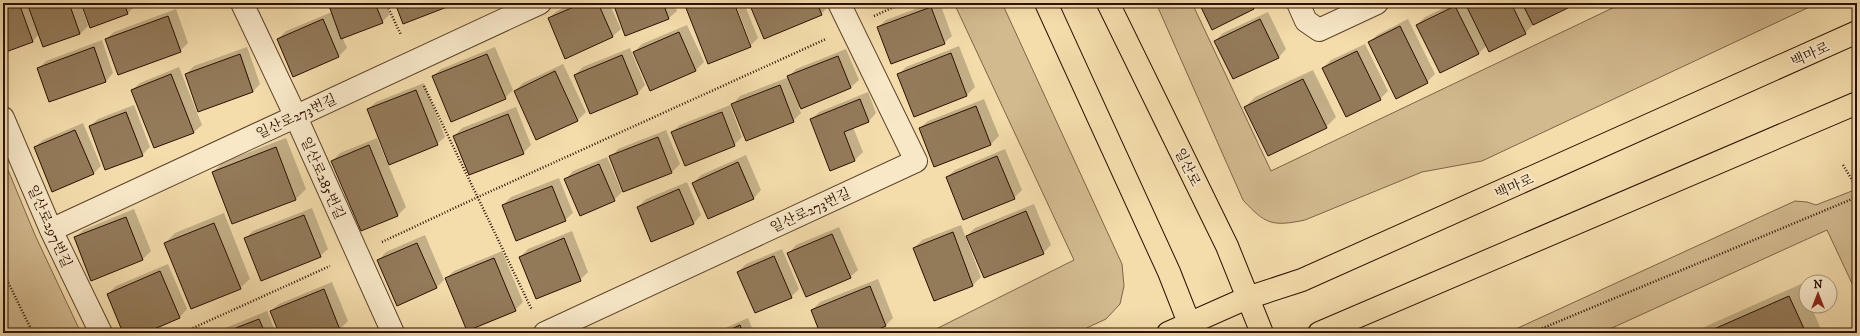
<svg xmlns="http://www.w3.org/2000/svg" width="1860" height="336" font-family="'IM FELL DW Pica','Noto Serif KR',serif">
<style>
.green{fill:#d2b98e;stroke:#7e6447}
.shadow{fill:#0003}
.building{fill:#937a59;stroke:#2a1000}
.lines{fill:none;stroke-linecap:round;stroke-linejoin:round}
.minor-casing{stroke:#5c432b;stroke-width:24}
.major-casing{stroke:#2a1000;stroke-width:24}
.path{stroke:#2a1000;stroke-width:2.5;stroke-dasharray:1 2;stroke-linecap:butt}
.minor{stroke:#f8e8c8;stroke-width:22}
.major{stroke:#f4dcab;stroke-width:22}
.labels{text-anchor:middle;stroke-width:4;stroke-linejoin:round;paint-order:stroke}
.street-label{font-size:14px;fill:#2a1000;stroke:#f8e8c8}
</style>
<rect width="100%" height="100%" fill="#f4dcab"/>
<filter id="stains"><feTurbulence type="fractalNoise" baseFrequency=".005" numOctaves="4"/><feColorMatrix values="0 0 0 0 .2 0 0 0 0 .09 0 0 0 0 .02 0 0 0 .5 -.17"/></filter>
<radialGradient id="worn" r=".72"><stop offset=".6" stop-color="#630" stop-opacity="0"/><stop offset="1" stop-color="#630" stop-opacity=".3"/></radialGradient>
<path class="green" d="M954,3H1002L1122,264L1124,286L1120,304L1106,319L1076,333H928L1074,260Z
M1156,3H1192L1271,171L1623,3H1818L1482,161L1422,172L1305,220C1272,227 1265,224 1243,200Z
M3,158L35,235L81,333H3Z
M1857,189V294L1827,230L1601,333H1507L1795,201L1807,202L1816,205Z"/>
<path class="shadow" d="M3,3H80L88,26L80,34L43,46L39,34L33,41L3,52Z
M82,3H135L136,5L128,13L91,26Z
M329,3H386L390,14L382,22L342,37L347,48L339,56L293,75L278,39L286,31L332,12Z
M574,3H609L621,29L613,36L565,57L549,18L557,11Z
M614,3H674L677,11L669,18L625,35Z
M685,3H733L748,44H751L735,3H744L758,38L750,46Z
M750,3H828L829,6L821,14Z
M931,3H940L952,36L944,43L878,27L886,20Z
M1200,3H1259L1254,9L1213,29Z
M1454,3H1573L1533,25L1525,33L1487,45L1478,54L1417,25L1425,17Z
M176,9L188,43L180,51L106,39L114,32Z
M1268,12L1286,49L1279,57L1234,78L1215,41L1223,33Z
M1408,19L1435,74L1427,82L1369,43L1377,35Z
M687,25L704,62L696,70L650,90L634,52L642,44Z
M102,40L113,73L106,81L49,101L38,69L46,61Z
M1365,44L1388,91L1380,99L1323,68L1331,60Z
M959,46L975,87L967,95L914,116L898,75L906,67Z
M247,47L260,84L253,92L186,74L194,66Z
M495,47L513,90L505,98L433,76L441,69Z
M630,48L645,85L638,93L591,112L575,75L583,67Z
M846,49L859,80L851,87L799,108L801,113L793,121L733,104L740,96L789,77L796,69Z
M563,64L586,112L578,120L537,139L515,91L523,83Z
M179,67L202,125L194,132L132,90L140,83Z
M1313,70L1336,117L1326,127L1245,107L1255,97Z
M424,83L445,137L437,144L388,164L406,207L398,215L362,230L332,161L340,153L377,138L386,160L388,159L368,109L376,102Z
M868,92L876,113L869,121L853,127L863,152L855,160L831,170L811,120L819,112Z
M984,99L999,136L991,144L935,166L920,128L928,121Z
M134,105L150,147L142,155L90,126L98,119Z
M730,105L742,137L734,145L672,132L680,125Z
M516,107L531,145L523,153L454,136L462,128Z
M83,123L101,166L93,174L35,147L43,140Z
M666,130L680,164L672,172L624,191L611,157L618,149Z
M286,138L306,189L296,199L233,223L213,172L223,162Z
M1005,149L1022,190L1014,198L947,177L955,170Z
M746,155L761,190L754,198L709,218L693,183L701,175Z
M607,157L622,192L614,200L566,179L573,171Z
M559,178L573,213L565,220L503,205L511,197Z
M687,182L701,215L694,223L638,207L646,199Z
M1034,204L1051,245L1043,253L967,236L975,228Z
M312,208L328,249L320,256L245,239L253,231Z
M134,209L151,251L143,259L92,280L75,238L83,230Z
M224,213L250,279L240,288L165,243L175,233Z
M961,225L981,277L973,285L934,300L914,248L922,240Z
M839,227L858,270L850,277L789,253L796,245Z
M572,231L588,272L580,280L520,257L528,249Z
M425,235L444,280L436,288L379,260L386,252Z
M782,249L799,289L791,297L738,272L746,264Z
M502,251L523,302L515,310L446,278L454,271Z
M168,264L187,309L180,317L142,333H125L108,294L116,286Z
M878,279L893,318L885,326L867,333H821L812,310L820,302Z
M332,282L348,321L340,329L329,333H280L271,311L279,304Z
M1801,284L1806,295V306H1811L1822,332L1821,333H1691Z
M267,311L276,333H213Z
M748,318L754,333H714Z
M374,329L376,333H363Z
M624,329L626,333H615Z
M692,330L693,333H684Z"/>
<path class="building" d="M13,3H19L33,42L3,53V7Z
M27,3H69L80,34L43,47Z
M81,3H124L128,14L90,28Z
M328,3H375L383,23L341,39Z
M395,3H445L447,7L403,24Z
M583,3H598L613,37L565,59L548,18Z
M613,3H663L669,19L625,36Z
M684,3H734L751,47L708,64Z
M749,3H817L822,15L764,39Z
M872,3H883L874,7Z
M1199,3H1251L1254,9L1212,30Z
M1465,3H1511L1526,34L1489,52Z
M1522,3H1570L1572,6L1533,25Z
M1455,6L1479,54L1440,73L1416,25Z
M931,7L945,44L891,64L877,27Z
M168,16L181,52L118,75L105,39Z
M323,19L339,57L293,77L277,39Z
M1260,19L1279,58L1233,79L1214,41Z
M1400,26L1428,83L1396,99L1368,42Z
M679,32L696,71L650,91L633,52Z
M94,47L106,82L49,102L37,68Z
M1357,51L1381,100L1346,117L1322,68Z
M951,53L967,96L914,117L897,74Z
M240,54L253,92L198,112L185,74Z
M487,54L506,99L451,122L432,76Z
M622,55L638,94L590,114L574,75Z
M838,56L851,88L801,109L787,76Z
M555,71L578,121L536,140L514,91Z
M171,74L194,133L154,148L131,90Z
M1303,79L1327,128L1268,156L1244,107Z
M780,85L794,122L746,141L731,104Z
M416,90L438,145L389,165L367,109Z
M860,99L869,122L844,132L855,161L830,171L810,119Z
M976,106L991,145L934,167L919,128Z
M126,112L143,156L105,170L89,126Z
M722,112L735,146L685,166L671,132Z
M508,114L524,154L469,175L453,136Z
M75,130L94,174L52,192L34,147Z
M658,137L672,173L623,192L609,156Z
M369,145L398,216L361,231L331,161Z
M276,147L296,200L232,224L212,172Z
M997,156L1015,199L963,220L946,177Z
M738,162L754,199L708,219L692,183Z
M599,164L615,201L580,216L564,179Z
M552,186L566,221L516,241L502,205Z
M679,189L694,224L651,242L637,207Z
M1026,211L1044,254L984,278L966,236Z
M304,215L321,257L261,281L244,238Z
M126,217L143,260L91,281L74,237Z
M214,223L241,289L191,309L164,243Z
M953,232L973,286L934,301L913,248Z
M832,234L851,278L806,297L787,253Z
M564,238L581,281L536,299L519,257Z
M417,243L437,288L397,306L377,260Z
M774,256L792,298L755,313L737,272Z
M494,258L516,311L467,331L445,278Z
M160,271L180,318L145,333H123L107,294Z
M870,286L886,326L870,333H820L811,310Z
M324,289L340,330L332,333H279L270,311Z
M1789,296L1806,333H1705Z
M259,319L265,333H223Z
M740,325L743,333H723Z"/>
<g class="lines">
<defs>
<path id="minor" d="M242,3L296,117L393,333
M1298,3L1306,21L1319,30L1377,3
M3,118L51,230L101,333
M51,230L540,3
M545,333L916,161L839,3"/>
<path id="major" d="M1046,3L1169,272L1193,333
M1108,3L1227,246L1262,333
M1168,333L1247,298L1302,280L1857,32
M1319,333L1857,103"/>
</defs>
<use href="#minor" class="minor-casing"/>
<use href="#major" class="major-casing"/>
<path class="path" d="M386,3L401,35
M874,16L903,3
M424,86L532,310
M1843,165L1857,188
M382,242L478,197L826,39
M3,272L33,333
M182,333L330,266
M1531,333L1857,197"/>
<use href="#minor" class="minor"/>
<use href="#major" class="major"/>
</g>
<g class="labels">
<g class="street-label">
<text transform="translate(1810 54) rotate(-24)" y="5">백마로</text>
<text transform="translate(296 116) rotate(-25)" y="5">일산로273번길</text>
<text transform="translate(1188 167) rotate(64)" y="5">일산로</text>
<text transform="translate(323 178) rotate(66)" y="5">일산로285번길</text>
<text transform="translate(1514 186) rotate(-24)" y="5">백마로</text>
<text transform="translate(810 210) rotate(-25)" y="5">일산로273번길</text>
<text transform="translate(50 226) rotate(66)" y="5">일산로297번길</text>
</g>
</g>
<rect width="1860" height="336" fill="none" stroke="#f4dcab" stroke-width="16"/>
<rect x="4" y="4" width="1852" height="328" fill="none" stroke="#2a1000" stroke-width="2"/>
<rect x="8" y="8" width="1844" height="320" fill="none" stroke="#2a1000"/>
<g transform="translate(1818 294)"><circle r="19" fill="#f8e8c8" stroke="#a69278"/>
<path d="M0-3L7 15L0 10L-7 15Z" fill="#8f2418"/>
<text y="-6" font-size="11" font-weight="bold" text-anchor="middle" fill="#2a1000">N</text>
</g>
<rect width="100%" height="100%" filter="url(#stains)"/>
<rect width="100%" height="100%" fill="url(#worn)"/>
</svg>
